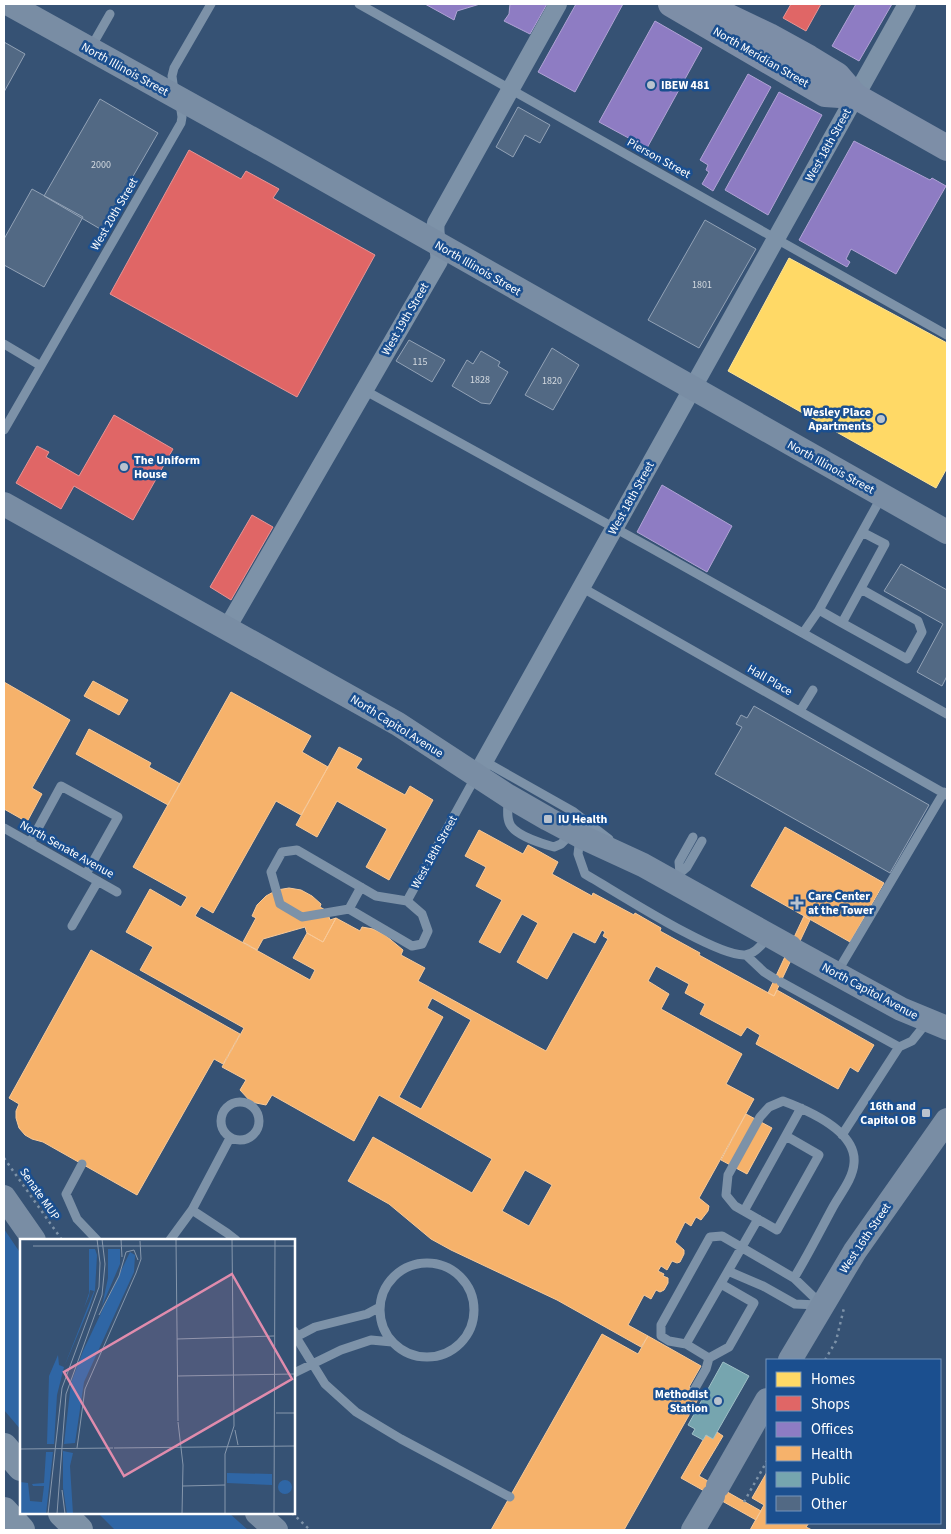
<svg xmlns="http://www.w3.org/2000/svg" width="951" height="1534" font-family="'Source Sans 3',sans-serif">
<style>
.green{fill:#2f66a5}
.homes{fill:#ffd966;stroke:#ffe494}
.shops{fill:#e06666;stroke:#e99494}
.offices{fill:#8e7cc3;stroke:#b0a3d5}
.health{fill:#f6b26b;stroke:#f9c997;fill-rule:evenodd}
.public{fill:#76a5af;stroke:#9fc0c7}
.building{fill:#526984;stroke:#92a2b6}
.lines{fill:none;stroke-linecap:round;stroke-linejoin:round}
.path{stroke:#7d92a8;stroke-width:2.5;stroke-dasharray:2.5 4;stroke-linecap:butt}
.lane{stroke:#7d92a8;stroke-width:9}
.street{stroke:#7d92a8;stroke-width:18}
.secondary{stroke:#798da4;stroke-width:24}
.primary{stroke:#7d8ea7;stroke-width:26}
.highway{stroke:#7e92a7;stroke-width:28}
.poi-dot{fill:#b9c2ce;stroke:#1b4f8f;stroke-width:2}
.labels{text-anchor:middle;stroke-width:5;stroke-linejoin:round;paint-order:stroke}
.number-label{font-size:10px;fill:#d4dae0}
.street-label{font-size:12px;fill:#fff;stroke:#1b4f8f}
.poi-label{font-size:12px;font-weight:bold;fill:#fff;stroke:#1b4f8f;text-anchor:start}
.inset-road{fill:none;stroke:#8697ac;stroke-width:1}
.view{fill:#e08cad;fill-opacity:0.15;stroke:#e08cad;stroke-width:2.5}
.inset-edge{fill:none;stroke:#fff;stroke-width:2.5}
</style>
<rect width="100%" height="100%" fill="#365274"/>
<path class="green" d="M4,1229L21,1254V1430L4,1410Z
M98,1513H229L248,1530H115Z"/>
<path class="homes" d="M789,258L947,343V468L936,488L728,371Z"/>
<path class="shops" d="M791,4H821L806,31L783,18Z
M189,150L241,179L246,171L279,189L273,198L375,255L297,397L110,294Z
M114,415L173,449L133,520L74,486L61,509L16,483L37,446L49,452L46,457L79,476Z
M252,515L273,527L231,600L210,587Z"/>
<path class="offices" d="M425,4H480L457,11L454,20Z
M510,4H547L530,34L504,21L509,14Z
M576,4H623L575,92L538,72Z
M856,4H892L859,61L832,46Z
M655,21L702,48L647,148L599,122Z
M748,74L771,87L713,191L702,184L709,172L706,170L708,165L700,160Z
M779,92L822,115L768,215L725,190Z
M854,141L930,180L932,178L946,186L896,274L851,249L846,259L850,262L847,267L799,240Z
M662,485L732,526L707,572L637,532Z"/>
<path class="health" d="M93,681L128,700L119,715L84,696Z
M4,682L70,720L32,788L42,794L27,822L4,809Z
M231,692L311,736L302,752L328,767L301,815L276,801L213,913L201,906L195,916L310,980L315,970L293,958L307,933L323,942L336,918L360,931L362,927L373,929L385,935L403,950L401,955L425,968L418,981L546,1051L608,939L603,936L605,932L602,930L595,943L573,932L547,979L517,962L538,923L522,914L500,953L479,942L502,900L476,886L486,867L465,856L479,830L523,854L528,845L558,862L552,874L592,896L593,893L634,915L635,913L661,928L660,931L700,953L699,955L774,996L777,990L874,1045L858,1072L850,1067L838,1089L756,1044L760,1035L747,1027L741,1036L700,1014L705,1004L685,993L689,984L656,966L648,981L669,994L661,1009L742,1054L726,1084L754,1099L699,1198L709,1206L708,1211L701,1220L696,1217L691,1226L685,1222L675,1242L684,1250V1254L680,1262L677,1263L672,1261L667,1270L661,1266L658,1271L664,1274L663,1276L668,1278V1283L664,1290L660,1292L656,1290L651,1299L644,1295L628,1325L648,1336L641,1347L557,1300L451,1250L431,1239L389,1204L348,1181L373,1137L472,1193L492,1159L379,1095L354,1141L272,1095L266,1105L251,1102L240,1090L246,1080L222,1067L244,1028L140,970L153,947L126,932L150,889L181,907L187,897L133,867ZM432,998L471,1020L421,1109L399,1097L443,1017L427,1008ZM525,1170L552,1185L529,1226L502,1211Z
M89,729L151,763L149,767L180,784L168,805L76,754Z
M339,747L362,759L356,768L405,795L410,786L433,800L389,880L366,867L387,829L337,801L317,837L296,825Z
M785,827L884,883L850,942L751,886Z
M289,888L301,890L312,896L321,904L320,907L327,911L330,920L336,918L323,942L307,933L305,927L263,939L257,950L243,942L256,918L252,916L257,905L266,896L277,890Z
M804,916L810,920L774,996L768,993Z
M91,950L240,1034L223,1064L214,1059L137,1195L43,1142L32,1139L25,1135L19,1128L16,1118V1111L19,1104L9,1098Z
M746,1114L772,1128L747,1174L721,1160Z
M602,1334L638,1354L648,1336L701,1366L689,1387L701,1394L624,1530H491Z
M717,1432L723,1436L699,1476L761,1511L756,1520L681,1478L706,1435L713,1439Z
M767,1472V1523H809L806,1527L812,1530H750L764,1505L752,1498Z"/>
<path class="public" d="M723,1362L749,1376L713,1439L706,1435L703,1440L692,1434L695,1429L688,1425Z"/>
<path class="building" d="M4,42L25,54L4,92Z
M100,99L158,133L102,230L44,196Z
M518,107L550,125L540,143L525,135L513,157L496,147Z
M32,189L83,217L44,287L4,265V239Z
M705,220L756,249L699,348L648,320Z
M409,340L445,360L432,382L396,361Z
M552,348L579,365L553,410L525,395Z
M481,351L500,362L498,366L508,372L490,404L481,403L452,386L467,360L473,364Z
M901,564L947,590V676L942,686L917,672L943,624L884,591Z
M754,706L929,805L890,873L715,774L742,727L736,724L741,715L747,718Z"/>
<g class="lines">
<path class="path" d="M4,1158L62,1240
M825,1360L836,1341L844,1308
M868,1360V1359
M744,1502L767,1461
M292,1513L310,1530"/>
<path class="lane" d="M359,4L947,335
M90,49L110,14
M174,91L172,76L174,68L211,4
M4,344L41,366
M364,390L651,548L947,714
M4,430L181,123L182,117L180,103
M581,587L947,795
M819,610L882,496
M842,623L907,659L922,632L918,621L861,589
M803,633L819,610L842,623L885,544L862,532
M800,711L813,690
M484,761L574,812L609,839
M508,799C508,808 506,819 511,826C518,836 543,844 554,847L561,844L572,833
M4,828L117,892
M580,837L578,854L585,874C615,891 716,957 745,955C755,954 762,944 769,937
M693,837L679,862L680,873L687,867L702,841
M30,843L61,786L118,817L86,874
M297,850L376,896L407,901L422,914L428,931L422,944L412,946L349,909L302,917L280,904L271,872L282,852Z
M407,901L476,776
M349,909L361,887
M72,926L98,881
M746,955L764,972L775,979
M836,974L944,792
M781,982L899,1047
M221 1121a19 19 0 1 1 38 0a19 19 0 1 1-38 0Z
M842,1135L899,1047L912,1041L928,1021
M786,1136L819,1155L777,1230L735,1206L726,1195L728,1175L760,1117L769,1107L783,1101C807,1110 857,1131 854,1163C853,1179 840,1194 833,1207C820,1231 808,1255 794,1278
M82,1164L66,1194L77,1219L97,1240
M192,1210L227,1233L236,1240
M744,1211L801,1108
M170,1240L192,1210L230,1138
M380 1310a47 47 0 1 1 94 0a47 47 0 1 1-94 0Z
M728,1271L763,1286L795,1304L819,1305
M721,1284L754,1303L729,1347L709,1358L686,1344L669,1341L661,1336V1325L710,1237L722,1236L794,1278L822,1305
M294,1331L296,1337L325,1384L356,1412L401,1439L510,1497
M294,1338L315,1327L367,1314L380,1307
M686,1344L758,1219
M294,1373L341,1350L371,1340L392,1342
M694,1390L706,1369L709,1358"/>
<path class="street" d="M227,628L439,261C441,248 433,236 436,223L558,4
M476,776L907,4"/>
<path class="secondary" d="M9,4L276,152L947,532
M4,504L398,724L508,796L548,819L580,836L643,865L790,947
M795,951L901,1009L947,1028
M4,1197L34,1240
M790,1360L855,1251L947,1120
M718,1486L767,1400
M257,1513L276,1530
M693,1530L713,1496"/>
<path class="primary" d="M671,4L825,94L855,96
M702,4L769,36L809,58L837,75L855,96L947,148"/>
<path class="highway" d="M4,1447L21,1467
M4,1511L21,1530
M62,1513L79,1530"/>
</g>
<g class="poi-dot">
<circle cx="651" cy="85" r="5"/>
<circle cx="881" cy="419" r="5"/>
<circle cx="124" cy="467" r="5"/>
<rect x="543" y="814" width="10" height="10" rx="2.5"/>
<path d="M794.5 895.5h5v5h5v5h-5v5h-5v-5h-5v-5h5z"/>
<rect x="921" y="1108" width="10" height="10" rx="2.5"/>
<circle cx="718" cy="1401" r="5"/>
</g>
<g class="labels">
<g class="number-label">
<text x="101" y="168">2000</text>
<text x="702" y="288">1801</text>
<text x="420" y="365">115</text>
<text x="480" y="383">1828</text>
<text x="552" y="384">1820</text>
</g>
<g class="street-label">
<text transform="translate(761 57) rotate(30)" y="4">North Meridian Street</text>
<text transform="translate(125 69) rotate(29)" y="4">North Illinois Street</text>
<text transform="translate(828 145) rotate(-61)" y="4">West 18th Street</text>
<text transform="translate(659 158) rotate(29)" y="4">Pierson Street</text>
<text transform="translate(114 214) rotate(-60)" y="4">West 20th Street</text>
<text transform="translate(478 268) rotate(30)" y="4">North Illinois Street</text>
<text transform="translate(405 319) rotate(-60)" y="4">West 19th Street</text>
<text transform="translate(831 467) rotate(29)" y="4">North Illinois Street</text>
<text transform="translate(631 498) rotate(-61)" y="4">West 18th Street</text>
<text transform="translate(770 680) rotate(30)" y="4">Hall Place</text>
<text transform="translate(397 726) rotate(32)" y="4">North Capitol Avenue</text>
<text transform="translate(67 849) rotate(29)" y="4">North Senate Avenue</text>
<text transform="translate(434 852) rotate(-61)" y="4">West 18th Street</text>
<text transform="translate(870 991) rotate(28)" y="4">North Capitol Avenue</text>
<text transform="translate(40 1194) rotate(55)" y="4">Senate MUP</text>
<text transform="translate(865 1238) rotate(-56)" y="4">West 16th Street</text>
</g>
<g class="poi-label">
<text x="661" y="89">IBEW 481</text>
<text x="871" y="416" text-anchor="end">Wesley Place<tspan x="871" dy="14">Apartments</tspan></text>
<text x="134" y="464">The Uniform<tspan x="134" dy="14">House</tspan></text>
<text x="558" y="823">IU Health</text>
<text x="808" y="900">Care Center<tspan x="808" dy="14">at the Tower</tspan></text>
<text x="916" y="1110" text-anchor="end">16th and<tspan x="916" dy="14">Capitol OB</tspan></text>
<text x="708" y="1398" text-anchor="end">Methodist<tspan x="708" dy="14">Station</tspan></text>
</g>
</g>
<g transform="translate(20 1239)">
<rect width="275" height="275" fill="#365274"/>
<path d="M69,10H75L77,16L75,51L69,69L44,128L37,156L34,205H27L29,137L38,116L39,126L44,128L74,52L70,51L69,57L64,69L69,54ZM88,10H100V25L82,67L88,39ZM110,13L115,16L114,33L64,143L55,204L44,205L51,144L63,112ZM43,212L53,214L50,227L53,275H47L43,249ZM26,213H33L26,275H0V243L8,244L10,262L22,263L24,247H13L12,245L24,244ZM207,234L252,235V246L207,244ZM258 248a7 7 0 1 1 14 0a7 7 0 1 1-14 0Z" fill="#2f66a5"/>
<path class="inset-road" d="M101,0L102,18M156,0L158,182M13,7H156M156,7H275M79,76L99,37L106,13L114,11L118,21M157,100L254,97M157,137L275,135M256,174H275M158,183L163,226L162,275M215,191L218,206M57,209L65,150L116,34L121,20L120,2M94,209L275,207M0,210L93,209M163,247L205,246M42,251L45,275M28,275L42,149L79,48L80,24L77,0M37,275L46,155L82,56L85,25L82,0M205,275V215L214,187L212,0M254,275L255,0"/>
<path class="view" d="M212,35L272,140L104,237L44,133Z"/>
<rect width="275" height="275" class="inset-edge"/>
</g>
<rect width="951" height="1534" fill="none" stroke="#ffffff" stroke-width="10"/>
<rect x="766" y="1359" width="175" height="165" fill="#1b4f8f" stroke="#7695bc"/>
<rect x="776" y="1372" width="25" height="15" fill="#ffd966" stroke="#7695bc"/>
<text x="811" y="1384" font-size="15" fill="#ffffff">Homes</text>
<rect x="776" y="1396" width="25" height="15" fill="#e06666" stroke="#7695bc"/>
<text x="811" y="1409" font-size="15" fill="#ffffff">Shops</text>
<rect x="776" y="1422" width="25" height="15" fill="#8e7cc3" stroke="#7695bc"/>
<text x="811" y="1434" font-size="15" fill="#ffffff">Offices</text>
<rect x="776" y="1446" width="25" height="15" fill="#f6b26b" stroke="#7695bc"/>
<text x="811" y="1459" font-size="15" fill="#ffffff">Health</text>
<rect x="776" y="1472" width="25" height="15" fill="#76a5af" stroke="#7695bc"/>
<text x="811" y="1484" font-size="15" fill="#ffffff">Public</text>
<rect x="776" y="1496" width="25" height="15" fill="#526984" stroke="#7695bc"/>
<text x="811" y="1509" font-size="15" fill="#ffffff">Other</text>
</svg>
